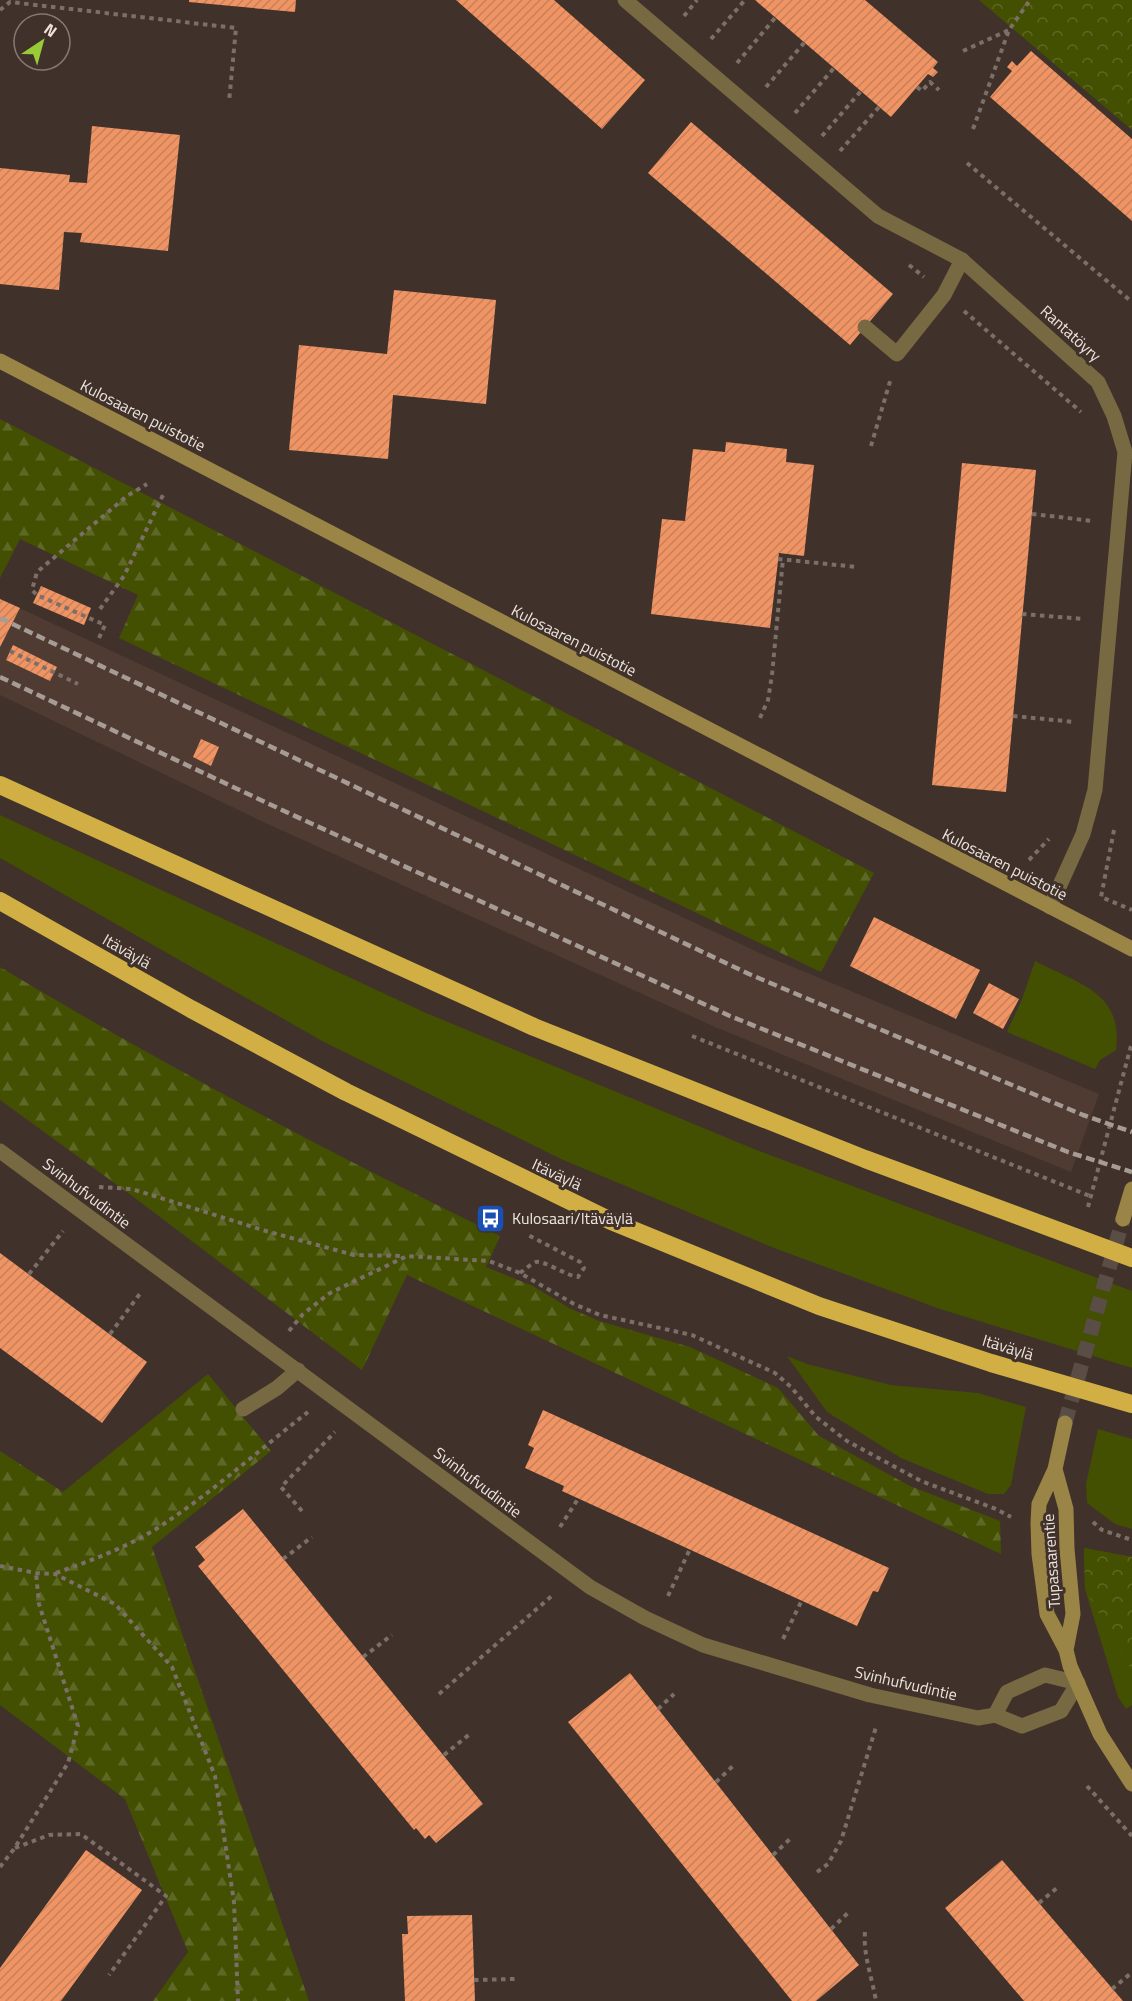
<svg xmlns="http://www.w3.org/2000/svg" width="1132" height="2001" font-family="'Titillium Web',sans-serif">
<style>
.built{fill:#4f3b31}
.grass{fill:#434f01}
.forest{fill:url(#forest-firs)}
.park{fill:url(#park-crowns)}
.building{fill:url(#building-hatch)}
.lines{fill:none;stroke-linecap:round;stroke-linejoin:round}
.secondary-tunnel{stroke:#5a4d45;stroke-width:15;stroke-dasharray:15 8;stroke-linecap:butt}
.path{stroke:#7b6f68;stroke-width:4;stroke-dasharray:4.5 4.5;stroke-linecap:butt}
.lane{stroke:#776942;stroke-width:15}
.street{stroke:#776942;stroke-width:15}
.secondary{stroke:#9b8546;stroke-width:15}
.highway{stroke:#d1af44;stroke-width:18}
.rail{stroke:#a69b95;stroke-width:4.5;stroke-dasharray:9 4.5;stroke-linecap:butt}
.labels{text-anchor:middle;stroke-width:6;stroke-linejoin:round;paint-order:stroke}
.street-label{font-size:16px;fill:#ede4df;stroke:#40322a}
.poi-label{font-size:16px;fill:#ede4df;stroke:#40322a;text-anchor:start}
</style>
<defs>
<pattern id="forest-firs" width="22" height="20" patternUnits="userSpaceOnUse" patternTransform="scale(1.5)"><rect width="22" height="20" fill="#434f01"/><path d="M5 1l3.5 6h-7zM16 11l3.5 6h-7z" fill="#5e6826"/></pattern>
<pattern id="park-crowns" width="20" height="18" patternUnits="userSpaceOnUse" patternTransform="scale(1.5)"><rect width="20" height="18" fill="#434f01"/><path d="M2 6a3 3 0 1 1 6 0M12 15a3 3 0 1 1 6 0" fill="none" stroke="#5e6826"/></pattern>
<pattern id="building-hatch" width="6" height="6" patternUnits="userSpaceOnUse" patternTransform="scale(1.5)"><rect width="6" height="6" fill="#f19464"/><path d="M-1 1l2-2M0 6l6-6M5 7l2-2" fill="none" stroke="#c6805c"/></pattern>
</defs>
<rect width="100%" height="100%" fill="#40322a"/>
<path class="built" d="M0,599L764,955L1099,1094L1071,1172L715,1027L259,820L0,695Z"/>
<path class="grass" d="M0,815L426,1013L754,1149L1132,1291V1368L940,1309L774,1248L561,1159L324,1042L0,858Z
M1035,961C1077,983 1124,992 1116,1050L1100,1060L1095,1069L1007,1032L1022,999Z
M787,1356L807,1364L891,1385L978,1393L1026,1407L1011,1485L1004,1494H988L901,1458L827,1412Z
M1098,1429L1132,1439V1529L1115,1524L1087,1503L1086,1484Z
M1084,1548L1132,1557V1705L1126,1709L1118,1697L1085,1589Z"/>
<path class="forest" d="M0,419L874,873L821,972L119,638L138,595L20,539L0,578Z
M0,967C163,1065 330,1153 500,1236L486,1267L533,1286L569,1308L599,1321L690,1347L778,1388L819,1436L910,1486L1000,1521L1001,1554L407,1275L362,1370L135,1198L0,1100Z
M208,1374L271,1451L152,1547L309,2001H153L188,1952L125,1799L0,1705V1451L63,1492Z"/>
<path class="park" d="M979,0H1132V130Z
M1084,1548L1132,1557V1671L1085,1589Z"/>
<path class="building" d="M189,0H296L295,12L189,2Z
M456,0H554L645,80L602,129Z
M755,0H865L938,62L933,68L938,72L933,77L928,74L891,117Z
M1031,51L1132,139V221L990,97L1012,71L1007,67L1012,61L1017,66Z
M691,122L893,294L850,345L648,173Z
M92,126L180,135L168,251L80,242L82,233L64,232L59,290L0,284V168L70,175L69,182L87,183Z
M394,290L496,300L486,404L393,395L388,459L289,450L299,345L387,354Z
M726,442L787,449L786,462L814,465L804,556L779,553L770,628L651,614L662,519L685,521L693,449L725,452Z
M962,463L1036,470L1006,792L932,785Z
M41,586L91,608L84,625L33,603Z
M0,599L20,608L0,647Z
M13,645L57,667L50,681L6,660Z
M201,739L219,747L211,766L193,757Z
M874,917L980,970L956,1019L850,966Z
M989,983L1019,999L1003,1029L973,1013Z
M0,1253L147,1362L102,1423L0,1348Z
M543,1410L889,1568L878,1592L873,1591L857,1626L562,1491L564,1486L525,1468L534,1448L528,1445Z
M243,1509L483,1804L436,1843L429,1835L425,1839L416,1828L414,1830L198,1566L205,1560L195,1547Z
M630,1673L859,1965L816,2001H792L568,1722Z
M86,1850L142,1890L61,2001H0V1968Z
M1002,1860L1039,1903L1123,2001H1024L945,1908Z
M472,1915L475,2001H405L402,1934H408L407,1916Z"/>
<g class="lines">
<path class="secondary-tunnel" d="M1065,1423L1123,1219"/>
<path class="path" d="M0,10L10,2L236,28L229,102
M684,16L697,0
M711,39L745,0
M963,51L1009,30
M737,63L775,18
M766,87L804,43
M917,87L922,91L930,82L939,90
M795,113L834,68
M973,129L1009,30L1030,0
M822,136L861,91
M840,151L879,107
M967,163L1132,302
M909,265L924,277
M964,311L1081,412
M871,446L891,378
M1032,514L1093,521
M778,559L857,567
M100,609L124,576L164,493
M1022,614L1084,619
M99,638L105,625L37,595L32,590L37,572L127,496L147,484
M10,651L78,684
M1013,716L1075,722
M760,718L768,700L772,675L783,559
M1114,830L1101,897L1132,910
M1029,860L1049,839
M692,1036L1090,1196
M99,1187L132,1189L266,1231L354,1255L403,1256
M1088,1207L1132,1042
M520,1273C524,1270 531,1264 536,1262C544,1260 567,1276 578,1277L584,1268L580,1262L528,1235
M29,1274L63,1231
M289,1331L303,1314L330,1293L407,1256L489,1261L520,1273L574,1304L600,1315L692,1335L775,1373L791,1387L816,1417L847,1441L921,1481L996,1509L1011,1517
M110,1334L142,1291
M302,1511L281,1487L335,1432
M1093,1522L1102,1530L1132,1540
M560,1527L578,1499
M283,1559L312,1537
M0,1566L36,1573L55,1574L115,1604L172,1667L215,1776L234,1902L238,2001
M56,1573C90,1561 125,1548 156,1529C208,1496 259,1450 308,1412
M668,1596L690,1549
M783,1639L802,1600
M363,1657L392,1635
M439,1694L554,1594
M658,1709L674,1694
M444,1755L471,1733
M716,1782L733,1766
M1087,1786L1132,1836
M15,1848L49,1835L81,1834L166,1896L109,1975
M773,1855L790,1839
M0,1867L14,1849L68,1763L78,1726L39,1604L36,1573
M817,1872L828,1864L841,1841L876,1727
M1039,1903L1058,1887
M831,1929L849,1912
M865,1932C863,1955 872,1977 876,2001
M474,1980L515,1979
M1112,1989L1130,1974"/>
<path class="lane" d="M865,327L897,354L944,295L962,260
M243,1409L277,1388L298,1370"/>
<path class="street" d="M625,0L878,216L962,260L1098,382L1114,416L1125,452L1095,790L1083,834L1050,907
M0,1151L590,1587L645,1618L703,1645L870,1695L978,1718L995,1715L1022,1726L1061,1711L1078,1683L1045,1675L1007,1692L995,1715"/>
<path class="secondary" d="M0,361L1132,949
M1123,1219L1132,1189
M1065,1423L1055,1469L1039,1504L1038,1523L1039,1554L1047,1614L1066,1650L1070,1666L1100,1734L1132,1784
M1055,1469L1066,1509L1067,1549L1073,1614L1066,1650"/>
<path class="highway" d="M0,785L534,1027L865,1159L1132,1258
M0,901L191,1009L346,1092L611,1221L819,1306L991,1363L1132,1404"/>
<path class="rail" d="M0,618L749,974L1083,1115L1132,1132
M0,677L282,810L730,1016L1068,1152L1132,1172"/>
</g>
<defs>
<symbol id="bus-square" viewBox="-11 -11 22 22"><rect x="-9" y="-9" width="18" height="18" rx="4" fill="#1a4fb4" stroke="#40322a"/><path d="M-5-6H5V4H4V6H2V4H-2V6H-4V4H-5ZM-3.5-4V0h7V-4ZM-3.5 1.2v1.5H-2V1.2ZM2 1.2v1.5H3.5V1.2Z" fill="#fff"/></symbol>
</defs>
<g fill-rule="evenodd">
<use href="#bus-square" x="474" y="1202" width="33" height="33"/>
</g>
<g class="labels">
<g class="street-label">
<text transform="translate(1071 333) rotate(42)" y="6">Rantatöyry</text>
<text transform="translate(143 415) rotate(27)" y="6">Kulosaaren puistotie</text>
<text transform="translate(574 640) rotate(27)" y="6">Kulosaaren puistotie</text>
<text transform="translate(1005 864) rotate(27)" y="6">Kulosaaren puistotie</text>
<text transform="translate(127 951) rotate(30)" y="6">Itäväylä</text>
<text transform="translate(557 1174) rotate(25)" y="6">Itäväylä</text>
<text transform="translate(87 1193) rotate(37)" y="6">Svinhufvudintie</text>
<text transform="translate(1008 1347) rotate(17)" y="6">Itäväylä</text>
<text transform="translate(478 1482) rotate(37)" y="6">Svinhufvudintie</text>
<text transform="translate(1051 1561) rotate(-94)" y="6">Tupasaarentie</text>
<text transform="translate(906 1683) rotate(13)" y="6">Svinhufvudintie</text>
</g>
<g class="poi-label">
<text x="512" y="1224">Kulosaari/Itäväylä</text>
</g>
</g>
<g transform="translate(42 42) rotate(36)"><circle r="28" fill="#40322a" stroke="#857972" stroke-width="1.5"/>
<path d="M0-4.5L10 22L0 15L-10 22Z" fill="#97cc38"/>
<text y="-9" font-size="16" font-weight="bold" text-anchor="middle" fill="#ede4df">N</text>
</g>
</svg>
